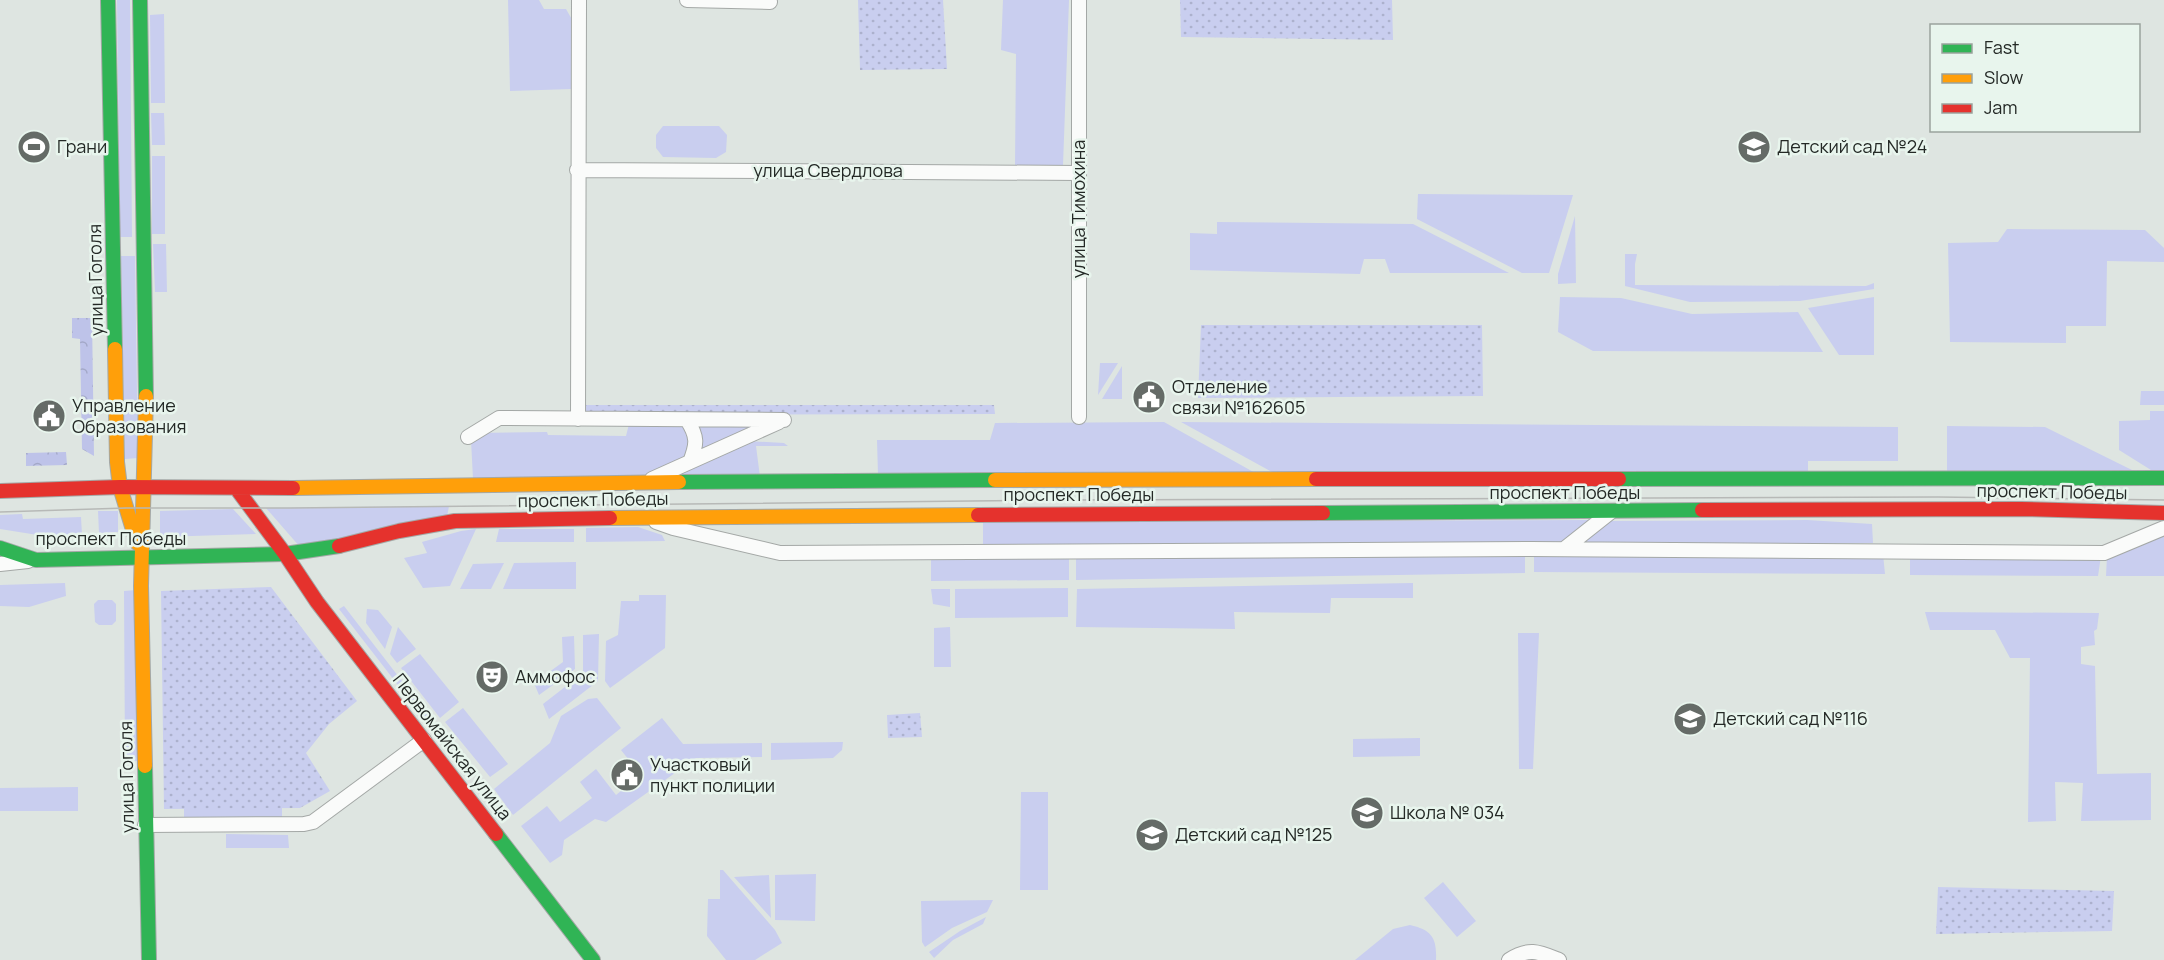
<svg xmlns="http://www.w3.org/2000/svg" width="2164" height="960" font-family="Manrope,sans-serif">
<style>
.grass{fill:#c9ceef}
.forest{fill:url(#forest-crowns)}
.park{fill:url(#park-dots)}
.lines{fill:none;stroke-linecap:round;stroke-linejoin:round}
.street-casing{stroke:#a4a8a6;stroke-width:16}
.fast-casing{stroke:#a4a8a6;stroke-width:16}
.slow-casing{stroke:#a4a8a6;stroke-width:16}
.jam-casing{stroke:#a4a8a6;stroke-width:16}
.street{stroke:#fafbfa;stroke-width:14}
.fast{stroke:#30b455;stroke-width:14}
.slow{stroke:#ff9f0a;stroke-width:14}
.jam{stroke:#e5322d;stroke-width:14}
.tram{stroke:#b7b9b7;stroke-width:1.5}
.labels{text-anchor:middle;stroke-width:5;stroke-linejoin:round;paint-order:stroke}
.poi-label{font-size:18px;fill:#242926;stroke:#e8f5ed;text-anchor:start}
.street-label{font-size:18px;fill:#242926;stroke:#e8f5ed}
</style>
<defs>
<pattern id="forest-crowns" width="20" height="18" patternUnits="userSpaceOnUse" patternTransform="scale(1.5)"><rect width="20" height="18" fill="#bec3e9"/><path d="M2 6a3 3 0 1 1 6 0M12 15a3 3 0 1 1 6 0" fill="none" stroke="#a3a8c8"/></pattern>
<pattern id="park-dots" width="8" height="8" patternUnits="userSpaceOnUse" patternTransform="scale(1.5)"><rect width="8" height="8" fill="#c9ceef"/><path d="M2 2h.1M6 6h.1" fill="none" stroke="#acb1cd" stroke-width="1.8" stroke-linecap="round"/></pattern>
</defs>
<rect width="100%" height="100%" fill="#dee5e1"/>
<path class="grass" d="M117,0H130L132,237H120Z
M508,0H539L544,9H566L574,23L572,89L510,91Z
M1003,0H1069L1063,165H1015L1016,54L1001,50Z
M164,14L165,103H151L150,15Z
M151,113H164L165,145H152Z
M663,126H719L727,135L726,152L716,158L663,157L656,148V135Z
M152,156H165V234H152Z
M1418,194L1573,195L1549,273H1522L1417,219Z
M1575,216L1576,283L1558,284V274Z
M1217,222L1413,224L1509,273H1390L1385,259H1364L1360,274L1190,270V233L1217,234Z
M2007,229L2145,230L2164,248V262L2107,261L2106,326H2066V343L1950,342L1948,243L1998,242Z
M153,244H166L167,292H155Z
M1625,254H1637L1635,264V285L1866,286L1874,283V289L1800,301L1690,302L1625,286Z
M121,256H135L138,458L125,459Z
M1560,297L1621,298L1692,314L1798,312L1823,352L1593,351L1558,332Z
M1874,297V355H1839L1808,308Z
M1100,363H1118L1098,395Z
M1122,366V399H1102Z
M2141,391H2164V405H2140Z
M2150,411H2164V470H2151L2119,450V421L2150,420Z
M1164,422L1257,474L878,475L877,440H990L995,423Z
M1181,422L1898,427V461H1808V471L1274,473Z
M629,424H763L747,441L784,443L788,446H756L760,477L473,479L471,440L475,433L547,432L548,435L626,436Z
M1947,426L2045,427L2134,471L1947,474Z
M449,506L447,517L300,547L266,508Z
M233,509L256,534L160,537V511Z
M98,511H118V532L99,533Z
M22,514L23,519L81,517L82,535L44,536L0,529V515Z
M1593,520L1563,544L983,547V522Z
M1807,520L1872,524L1873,543L1580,544L1610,521Z
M638,527L662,535L665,541L586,542V528Z
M476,529L450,586L423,588L404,558L427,553L422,542L461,531Z
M499,529H574V542H496Z
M2164,534V576H2106L2107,556Z
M1525,553V573L1076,580V556Z
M1534,554H1883L1885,574L1534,572Z
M1910,554L2101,556L2098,576L1910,575Z
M1069,556V580L931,581V558Z
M576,562V589H503L514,563Z
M504,563L491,589H460L473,564Z
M65,583L66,596L29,607L0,606V585Z
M1413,583V598H1331L1330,613L1234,612L1235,629L1076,627L1077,589Z
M1068,588V617L955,618V589Z
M931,589H950V607L933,604Z
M137,590L138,761H125L124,591Z
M639,595H666L665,648L610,688L605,681L606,641L618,635L621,601H639Z
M98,600H112L116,604V621L112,625H99L95,622L94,604Z
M344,606L429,716L425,720L339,609Z
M367,609L378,610L392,627L385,649L366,623Z
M1925,612L2099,613L2097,629L2094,631L2095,645L2081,647V664L2095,666L2097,774L2151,773V820L2081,821L2083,783L2055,782L2056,821L2028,822L2030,658H2010L1995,630H1930Z
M398,627L416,649L397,663L390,654Z
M950,627L951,667H934V628Z
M1518,633H1539L1533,769H1519Z
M599,634L598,681L549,719L543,704L583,673V635Z
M574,636L575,669L539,695L534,683L563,662L562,637Z
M420,654L459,702L440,718L401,668Z
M597,698L621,728L513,815L494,789L550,743L561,716L588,699Z
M463,708L508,764L490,777L445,722Z
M662,718L683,744L762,743V757L696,758L606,822L595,819L564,840L562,855L550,863L521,826L547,806L560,822L592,798L580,782L596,769L616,795L641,775L621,750Z
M1420,738V756L1353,757V739Z
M843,742L842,750L833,758L771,760V743Z
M78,787V811H0V788Z
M1021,792H1048V890H1020Z
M184,808H300H282V818H184Z
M226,834L288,835L289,848H226Z
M720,870H723L775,930L782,943L755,960H726L707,936L708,899H720Z
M816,874L815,921L775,920V875Z
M769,875L771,918L734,877Z
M1443,882L1476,921L1457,937L1424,898Z
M993,900L987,912L952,928L925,947L922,942L921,901Z
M986,917L983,924L953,940L934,958L929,952L960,931Z
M1410,925C1432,930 1437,938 1436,960H1355L1393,929Z"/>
<path class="forest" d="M72,318H92L94,456L82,449L80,339L72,338Z
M66,452L67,465L26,466V453Z"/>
<path class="park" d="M858,0H943L947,69L860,70Z
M1180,0H1392L1393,40L1181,37Z
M1201,325H1482L1483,396L1198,398Z
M582,405H994L995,414L582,415Z
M271,587L357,701L329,724L306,753L330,791L300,808L164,809L161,591Z
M920,713L922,737L888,738L887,715Z
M1938,887L2114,891L2112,931L1936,934Z"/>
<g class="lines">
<defs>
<path id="street" d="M687,0L770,2
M1079,0V417
M577,170L1079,173
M578,419L579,0
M687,420C698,437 697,444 690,462
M468,437L499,418L784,420
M652,479L779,422
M656,522L673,528L780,553L1530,549L2104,553L2164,528
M1564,549L1612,511
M0,564L28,561
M145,825L304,824L313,822L424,740
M1509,960C1529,947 1539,952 1559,960"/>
<path id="fast" d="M108,0L115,349
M140,0L146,396
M1619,479L2164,478
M679,482L995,480
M1323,513L1702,510
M0,548L36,560L285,554L339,546
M145,766L149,960
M496,834L593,960"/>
<path id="slow" d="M115,349L117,462L120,487L137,543
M995,480L1316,479
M293,488L679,482
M610,518L978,515
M145,766L141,586L146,396"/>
<path id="jam" d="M1316,479H1619
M236,488L285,554L317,602L496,834
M0,491L120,487L293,488
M1702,510L2021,509L2164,513
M978,515L1323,513
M339,546L399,531L455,521L610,518"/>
</defs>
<use href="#street" class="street-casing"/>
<use href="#fast" class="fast-casing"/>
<use href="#slow" class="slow-casing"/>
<use href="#jam" class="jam-casing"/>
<use href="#street" class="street"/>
<use href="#fast" class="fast"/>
<use href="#slow" class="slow"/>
<use href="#jam" class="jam"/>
<path class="tram" d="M0,512L126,508H290L1076,500L1938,497L2164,500"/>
</g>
<defs>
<symbol id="stadium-disc" viewBox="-11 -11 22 22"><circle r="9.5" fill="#656b67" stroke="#e8f5ed"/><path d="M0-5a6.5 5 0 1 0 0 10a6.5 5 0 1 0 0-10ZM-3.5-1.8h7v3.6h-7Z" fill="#fff"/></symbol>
<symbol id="school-disc" viewBox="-11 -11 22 22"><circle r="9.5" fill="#656b67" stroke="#e8f5ed"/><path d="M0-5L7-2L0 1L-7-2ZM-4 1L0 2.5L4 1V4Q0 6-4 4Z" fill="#fff"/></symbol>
<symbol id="civic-disc" viewBox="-11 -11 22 22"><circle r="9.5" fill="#656b67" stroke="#e8f5ed"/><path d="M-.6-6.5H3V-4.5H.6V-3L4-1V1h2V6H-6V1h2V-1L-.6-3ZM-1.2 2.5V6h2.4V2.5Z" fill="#fff"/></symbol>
<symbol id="theatre-disc" viewBox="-11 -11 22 22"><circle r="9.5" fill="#656b67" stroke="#e8f5ed"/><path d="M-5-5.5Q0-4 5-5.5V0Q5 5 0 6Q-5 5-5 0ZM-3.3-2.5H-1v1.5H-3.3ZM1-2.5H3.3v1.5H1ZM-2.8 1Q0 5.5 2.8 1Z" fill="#fff"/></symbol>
</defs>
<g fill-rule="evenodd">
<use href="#stadium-disc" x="15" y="128" width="38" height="38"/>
<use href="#school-disc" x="1735" y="128" width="38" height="38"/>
<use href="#civic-disc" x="1130" y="378" width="38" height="38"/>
<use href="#civic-disc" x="30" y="397" width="38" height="38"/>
<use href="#theatre-disc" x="473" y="658" width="38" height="38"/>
<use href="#school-disc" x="1671" y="700" width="38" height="38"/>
<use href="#civic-disc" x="608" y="756" width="38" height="38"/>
<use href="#school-disc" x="1348" y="794" width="38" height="38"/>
<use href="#school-disc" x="1133" y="816" width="38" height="38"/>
</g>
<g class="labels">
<g class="poi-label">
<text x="57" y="153">Грани</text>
<text x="1777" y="153">Детский сад №24</text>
<text x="1172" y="393">Отделение<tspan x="1172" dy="21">связи №162605</tspan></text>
<text x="72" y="412">Управление<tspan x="72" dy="21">Образования</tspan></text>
<text x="515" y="683">Аммофос</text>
<text x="1713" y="725">Детский сад №116</text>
<text x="650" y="771">Участковый<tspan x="650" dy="21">пункт полиции</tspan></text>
<text x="1390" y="819">Школа № 034</text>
<text x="1175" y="841">Детский сад №125</text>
</g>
<g class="street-label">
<text x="828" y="177">улица Свердлова</text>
<text transform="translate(1079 209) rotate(-90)" y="6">улица Тимохина</text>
<text transform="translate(96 280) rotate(-91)" y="6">улица Гоголя</text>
<text transform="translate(2052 492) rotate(1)" y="6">проспект Победы</text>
<text x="1565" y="499">проспект Победы</text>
<text x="1079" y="501">проспект Победы</text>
<text transform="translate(593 500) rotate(-1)" y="6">проспект Победы</text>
<text x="111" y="545">проспект Победы</text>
<text transform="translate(452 747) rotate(52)" y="6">Первомайская улица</text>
<text transform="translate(127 777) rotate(-91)" y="6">улица Гоголя</text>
</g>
</g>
<rect x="1930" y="24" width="210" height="108" fill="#e8f5ed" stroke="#9aa39d" stroke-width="1.5"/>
<rect x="1942" y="44" width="30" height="9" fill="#30b455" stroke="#9aa39d" stroke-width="1.5"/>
<text x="1984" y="54" font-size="18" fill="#242926">Fast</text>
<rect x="1942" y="74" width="30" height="9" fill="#ff9f0a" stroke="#9aa39d" stroke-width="1.5"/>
<text x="1984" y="84" font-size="18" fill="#242926">Slow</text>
<rect x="1942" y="104" width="30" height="9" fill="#e5322d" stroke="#9aa39d" stroke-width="1.5"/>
<text x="1984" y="114" font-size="18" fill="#242926">Jam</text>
</svg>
